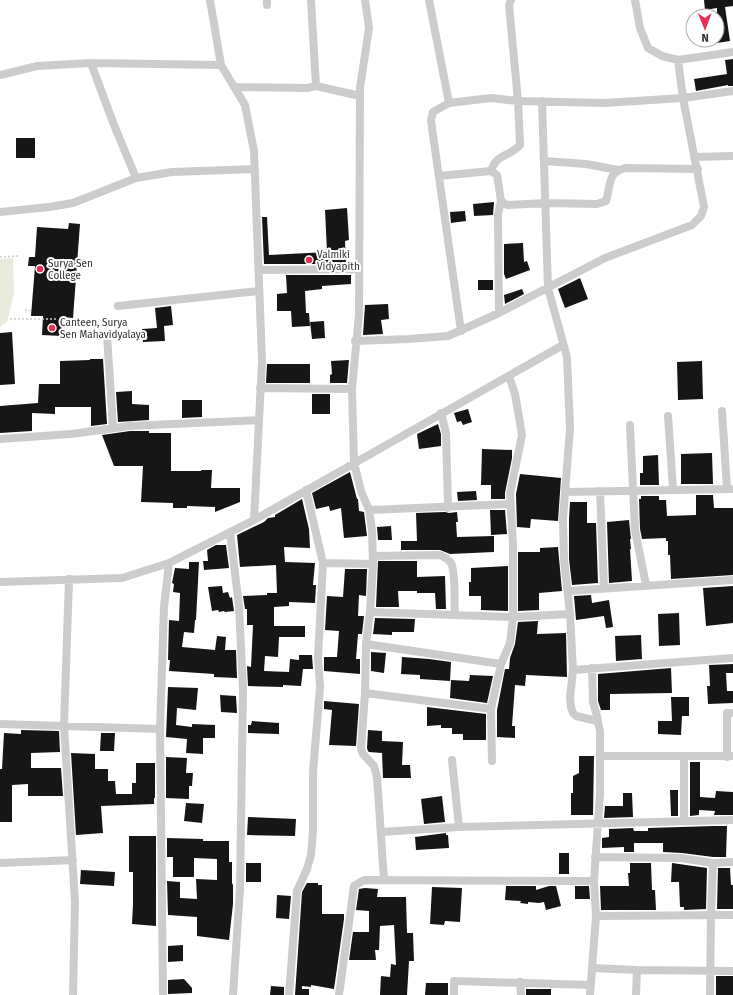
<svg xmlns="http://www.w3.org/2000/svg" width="733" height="995" font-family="'Fira Sans',sans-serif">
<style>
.pitch{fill:#e7ecdc}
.building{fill:#161616}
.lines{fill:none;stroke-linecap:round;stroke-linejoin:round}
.path{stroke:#ccc;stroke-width:1.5;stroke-dasharray:2 2;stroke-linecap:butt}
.street{stroke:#ccc;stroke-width:8}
.poi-dot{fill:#e53158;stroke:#fff;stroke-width:1.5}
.labels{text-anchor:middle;stroke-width:4;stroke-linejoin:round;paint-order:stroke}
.poi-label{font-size:10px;fill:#2f2f2f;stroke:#fff;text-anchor:start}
</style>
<rect width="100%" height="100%" fill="#fff"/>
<path class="pitch" d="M13,258L14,294L7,322L0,327V259Z"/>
<path class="building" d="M704,0H733V6L725,7L730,41L717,43V8L705,10Z
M733,59V86H728V85L696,91L694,79L727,74L725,60Z
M16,138H35V158H16Z
M494,202L493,215L474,216L473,204Z
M347,208L349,240L345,241L346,264H264L262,217H267L269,255L327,252L325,210Z
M465,211L466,221L451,223L450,212Z
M69,223L80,224L73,318L62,317V336L42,335L43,316H31L35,266H28L29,257H35L37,227L68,229Z
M523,243L524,262L527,261L530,270L506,279L504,274V244Z
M286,275H351V284L322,286V289L305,291L306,313H309L310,326L292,327L291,311H277V294L287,293Z
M580,278L588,299L565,308L558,289Z
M478,280H493V290H478Z
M522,289L524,294L505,304L504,295Z
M388,304L389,319L381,320L383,334L363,335L365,305Z
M171,306L173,325L164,326L165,341L143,342L142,329L157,328L155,308Z
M324,321L325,338L312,339L310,322Z
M12,332L15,384L0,385V333Z
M90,359H103L107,424L91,426V407H55V414L32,413V431L0,433V406L38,403L39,384H60V361L90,360Z
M349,360L347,383H330V375L332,374L331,361Z
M702,361L703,399L678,400L677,362Z
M267,364H310V383H266Z
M132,391V404L149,405V420L118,422L116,392Z
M312,394H330V414H312Z
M182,400H202V417L182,418Z
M468,409L472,422L463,425L461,421L457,422L454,413Z
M438,424L441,434V446L419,449L417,434Z
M130,431H149V433H171V471H201V470H212L211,488H240V502L215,512V507L187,506V508H173V503L141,502L143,466H114L102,435Z
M482,449L512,450V458L505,493V499H491V485H481Z
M712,453L713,484H681V454Z
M658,455L659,485H640V473H643V456Z
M350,472L357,499H358L359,511L364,512L367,536L344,538L341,508L330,511L329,506L316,509L312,493Z
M520,474L561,478L558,521L531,519L530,528L517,527L516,494Z
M476,491L477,500L458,501L457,492Z
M696,495H713L714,508H733V575L671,579L670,555H668V541H666V538L642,539L640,529L639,499H641V496H659V500H666L667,516L696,515Z
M302,499L309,529L310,548L284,547L285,562L315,563L313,585H316L315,603L289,602V606L274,607V626H305V637H279L278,657L265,656L264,671L289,672L290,659L299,660V655H312L313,669H303L301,686L283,685V687L248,686L247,666L251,667L253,625H247V609H245L243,596L267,595V593H277L276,565L240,567L237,535L264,522L268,518L275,517V515Z
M570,502H587V523H596L598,583L572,585L569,559V519Z
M490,510H505L507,534L491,535Z
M445,512L449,513L457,512L458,522H456L457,537L494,536V552L450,554L440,550H401V541H417L416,513Z
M629,520L631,539H630L631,549H630L632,581L609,583L607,522Z
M391,526L392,540H378L377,527Z
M216,545H226L229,568L204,570L203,561H208L207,550Z
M558,547L562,591L539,593V610L518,611V552H540V548Z
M378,561H417V577L445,576L446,609H436L435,593H417V591H398L399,607H376Z
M189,562H199L196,620H195L194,633L184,632L182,647L215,650L217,636L226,637L225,650H236L237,678L214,677V674L169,671L170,660H168L169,620L179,621L180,593L173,592L174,584L172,583L175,568L189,569Z
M508,566V611L481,610V596H469V582H471V568Z
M345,569H367L366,596L359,595L358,616H364L362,634H358L356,659H360V674L324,671V657H337L339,631L325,630L327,596L343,597Z
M222,586L223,593L228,592L230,598L232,597L234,611L225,612L224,611L219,612L218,610L212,611L208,587Z
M733,586V623L706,626L703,588Z
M591,595L592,603L609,600L613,627L606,628L604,616L576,620L574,596Z
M679,613L680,645L659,646L658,614Z
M375,618L415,619L414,632H392V635L373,634Z
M538,621L537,634L566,633L567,677L526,675L525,686L515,685L512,726H515V738L497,737V710L505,669H509L510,658L515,644L518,622Z
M641,635L642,659L616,661L615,636Z
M371,652L386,653L384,673L371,671Z
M402,657L429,659L451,662L450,681L420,679V675L401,674Z
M733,664V673H726L727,691H733V703L708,704L707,686H710L709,665Z
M671,668L672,693L610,694V710H601L598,701V674Z
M470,675L493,676L487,703L450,698L451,680L469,681Z
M168,687L198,688L196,710L177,708L176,725L192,727V724L215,725V738H203V754L186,753L187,739L166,737Z
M220,695L236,696L237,713L221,712Z
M671,697H689V716H682L681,735L658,734V721H672Z
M324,701L359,704L356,746L329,745L332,710L324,709Z
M427,707L486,714V740H463V734H452V728H441V725L427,726Z
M252,721L279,723V734L248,733V725H251Z
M21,730L59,731L60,752L31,753V768H61L63,796H28V784L12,785V822H0V769H2L4,733L21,734Z
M368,730L382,731V741L403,742L402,765H410L411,778H383L382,753L369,752L368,751L367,748Z
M101,733H115L114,751H100Z
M71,753L95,754V769H108V781H115L116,794H132V783H136V763H155V798H154V804L101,806L103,833L76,835Z
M579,756H594L593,815H571V793H573V776L579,773Z
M166,757L187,758L186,773H193L192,786H189V799L166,798Z
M690,762H700V797L715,798L716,791L733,792V815H714L715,811L699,810V815L690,816Z
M670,790H678V816H671Z
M623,793H632L633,817L604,818L605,806H623Z
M442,796L445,822L424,824L421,799Z
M186,803L204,804L202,823L184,821Z
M248,817L296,819L295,836L247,835Z
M714,826H727L726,857H713L682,853L663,852V843H634V852H624V847L602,848V838L609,837V829L633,828L634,831H648V828Z
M446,833V835H448L449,848L416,850L415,837Z
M129,836H156V926L132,924L133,904V872H129Z
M167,838L203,839V841H229V862H232V885L233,883V904L229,940L197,936V917L168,915L167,881L180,882V898L197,899L196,879L217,880V859L194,858V877H173V857H167Z
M559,853H569V874H559Z
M246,863H261V882H246Z
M630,863H651L652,890H655L656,910H601L600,886H629L628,873H630Z
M672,863L707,868L706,909L684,910V907H680L679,882H671Z
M718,868H730L731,885H733V909H717Z
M81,870L115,872L114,886L80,884Z
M307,883H318V885H322V914H344V919L334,989L311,985V987L302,986V989H309V995H295L302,892Z
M506,886H536V890L549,886H556L561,906L546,910L544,902L539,903L528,902V904L520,903L521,901L505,900Z
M575,886H589L590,899H575Z
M432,887L462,888L460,922L445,921L444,925L430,924Z
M365,888L378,889L377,897H406L407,933H413L414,961H409L407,995H380L381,976L390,977L391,964L396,965L394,925L380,926L379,950H375L376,960H349L353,932H369V911L356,910L359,889Z
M277,895L291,896L289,919L276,918Z
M183,945V961L168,962V946Z
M716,976H733V995H716Z
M184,979L192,988V993L168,994V980Z
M426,983H448V995H425Z
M271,986L284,987V995H270Z
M526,989H551V995H526Z"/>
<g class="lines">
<path class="path" d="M0,257L18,256
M25,310L32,311
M10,319H58"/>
<path class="street" d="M210,0L221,65L245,105L254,151L262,361L254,520
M267,0V5
M311,0L316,86
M365,0L369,28L360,88L359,314L352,389L354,463L361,491L369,510L372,530L373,564L370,612L366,644L365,693L361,749L363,754L374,766L377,777L384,880
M429,0L449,103
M635,0L640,28L648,48L662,56L678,60L733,52
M91,63L114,125L136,178
M0,75L37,66L91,63L221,65
M234,87L307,88L316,86L360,96
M542,101L548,288L567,357L570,428L563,519L564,559L570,614L573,670L570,698L571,707L573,713L576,716L593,720L598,722L600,731V794L594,881L596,916L590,995
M694,157L733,156
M544,161L586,164L618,170
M491,171C496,154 509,157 520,145L518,101L509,5L511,0
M439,176L491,171L497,175L501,201L507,205L546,203L597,204L606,201C611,185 607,173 625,168L698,169
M0,212L49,207L73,203L136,178L172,172L255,169
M259,270L359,269
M118,306L259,291
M499,313L498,215L501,201
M461,331L433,135L431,120L433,112L449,103L491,98L518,101L604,103L683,98L733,91
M107,335L113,428
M355,341L409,339L448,336L499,313L605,258L692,225L701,216L704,207L683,98L678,60
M260,388L352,389
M722,411L727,488
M441,413L446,433L448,508
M668,416L673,489
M630,425L635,530L646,585
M0,439L71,434L130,426L259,420
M600,491L604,588
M565,492L733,489
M369,510L510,504
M230,532L239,606L243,689L240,889L233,995
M373,556L440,555C444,557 448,558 451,563C456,572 454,603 455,615
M323,563L373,564
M69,579L64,726L75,902L73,995
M0,582L122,578L169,563L254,520L563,345
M568,591L733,580
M370,612L513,617L570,614
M366,644L501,664
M592,668L593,702L597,716L598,722
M573,670L733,658
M365,693L491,709L492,761
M491,709L501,664L510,643L513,617V544L510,494L522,435L515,394L509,376
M0,724L160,729
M601,756H733
M727,757V713H733
M452,760L459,827
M684,821V757
M381,832L459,827L733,820
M595,857L681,858L713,863L711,915L710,995
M0,863L73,860
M713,863L733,862
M596,916L733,915
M593,968L637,970L733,971
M520,982L521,995
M163,995L160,729L164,607L169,563
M289,995L297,891L307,869L311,855L313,832V772L320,687L318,657L323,563L306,490
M339,995L354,886L364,880L594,881
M454,995V981L591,985
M636,995L637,970"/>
</g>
<g class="poi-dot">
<circle cx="309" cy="260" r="4"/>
<circle cx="40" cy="269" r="4"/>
<circle cx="52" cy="328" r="4"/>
</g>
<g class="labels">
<g class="poi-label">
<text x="317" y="258">Valmiki<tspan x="317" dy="12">Vidyapith</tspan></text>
<text x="48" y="267">Surya Sen<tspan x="48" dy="12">College</tspan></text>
<text x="60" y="326">Canteen, Surya<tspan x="60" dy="12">Sen Mahavidyalaya</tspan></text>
</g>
</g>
<g transform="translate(705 28) rotate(179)"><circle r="19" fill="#ffffff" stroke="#acacac"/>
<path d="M0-3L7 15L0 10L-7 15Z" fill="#e53158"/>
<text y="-6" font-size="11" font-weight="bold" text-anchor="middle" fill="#2f2f2f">N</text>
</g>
</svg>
